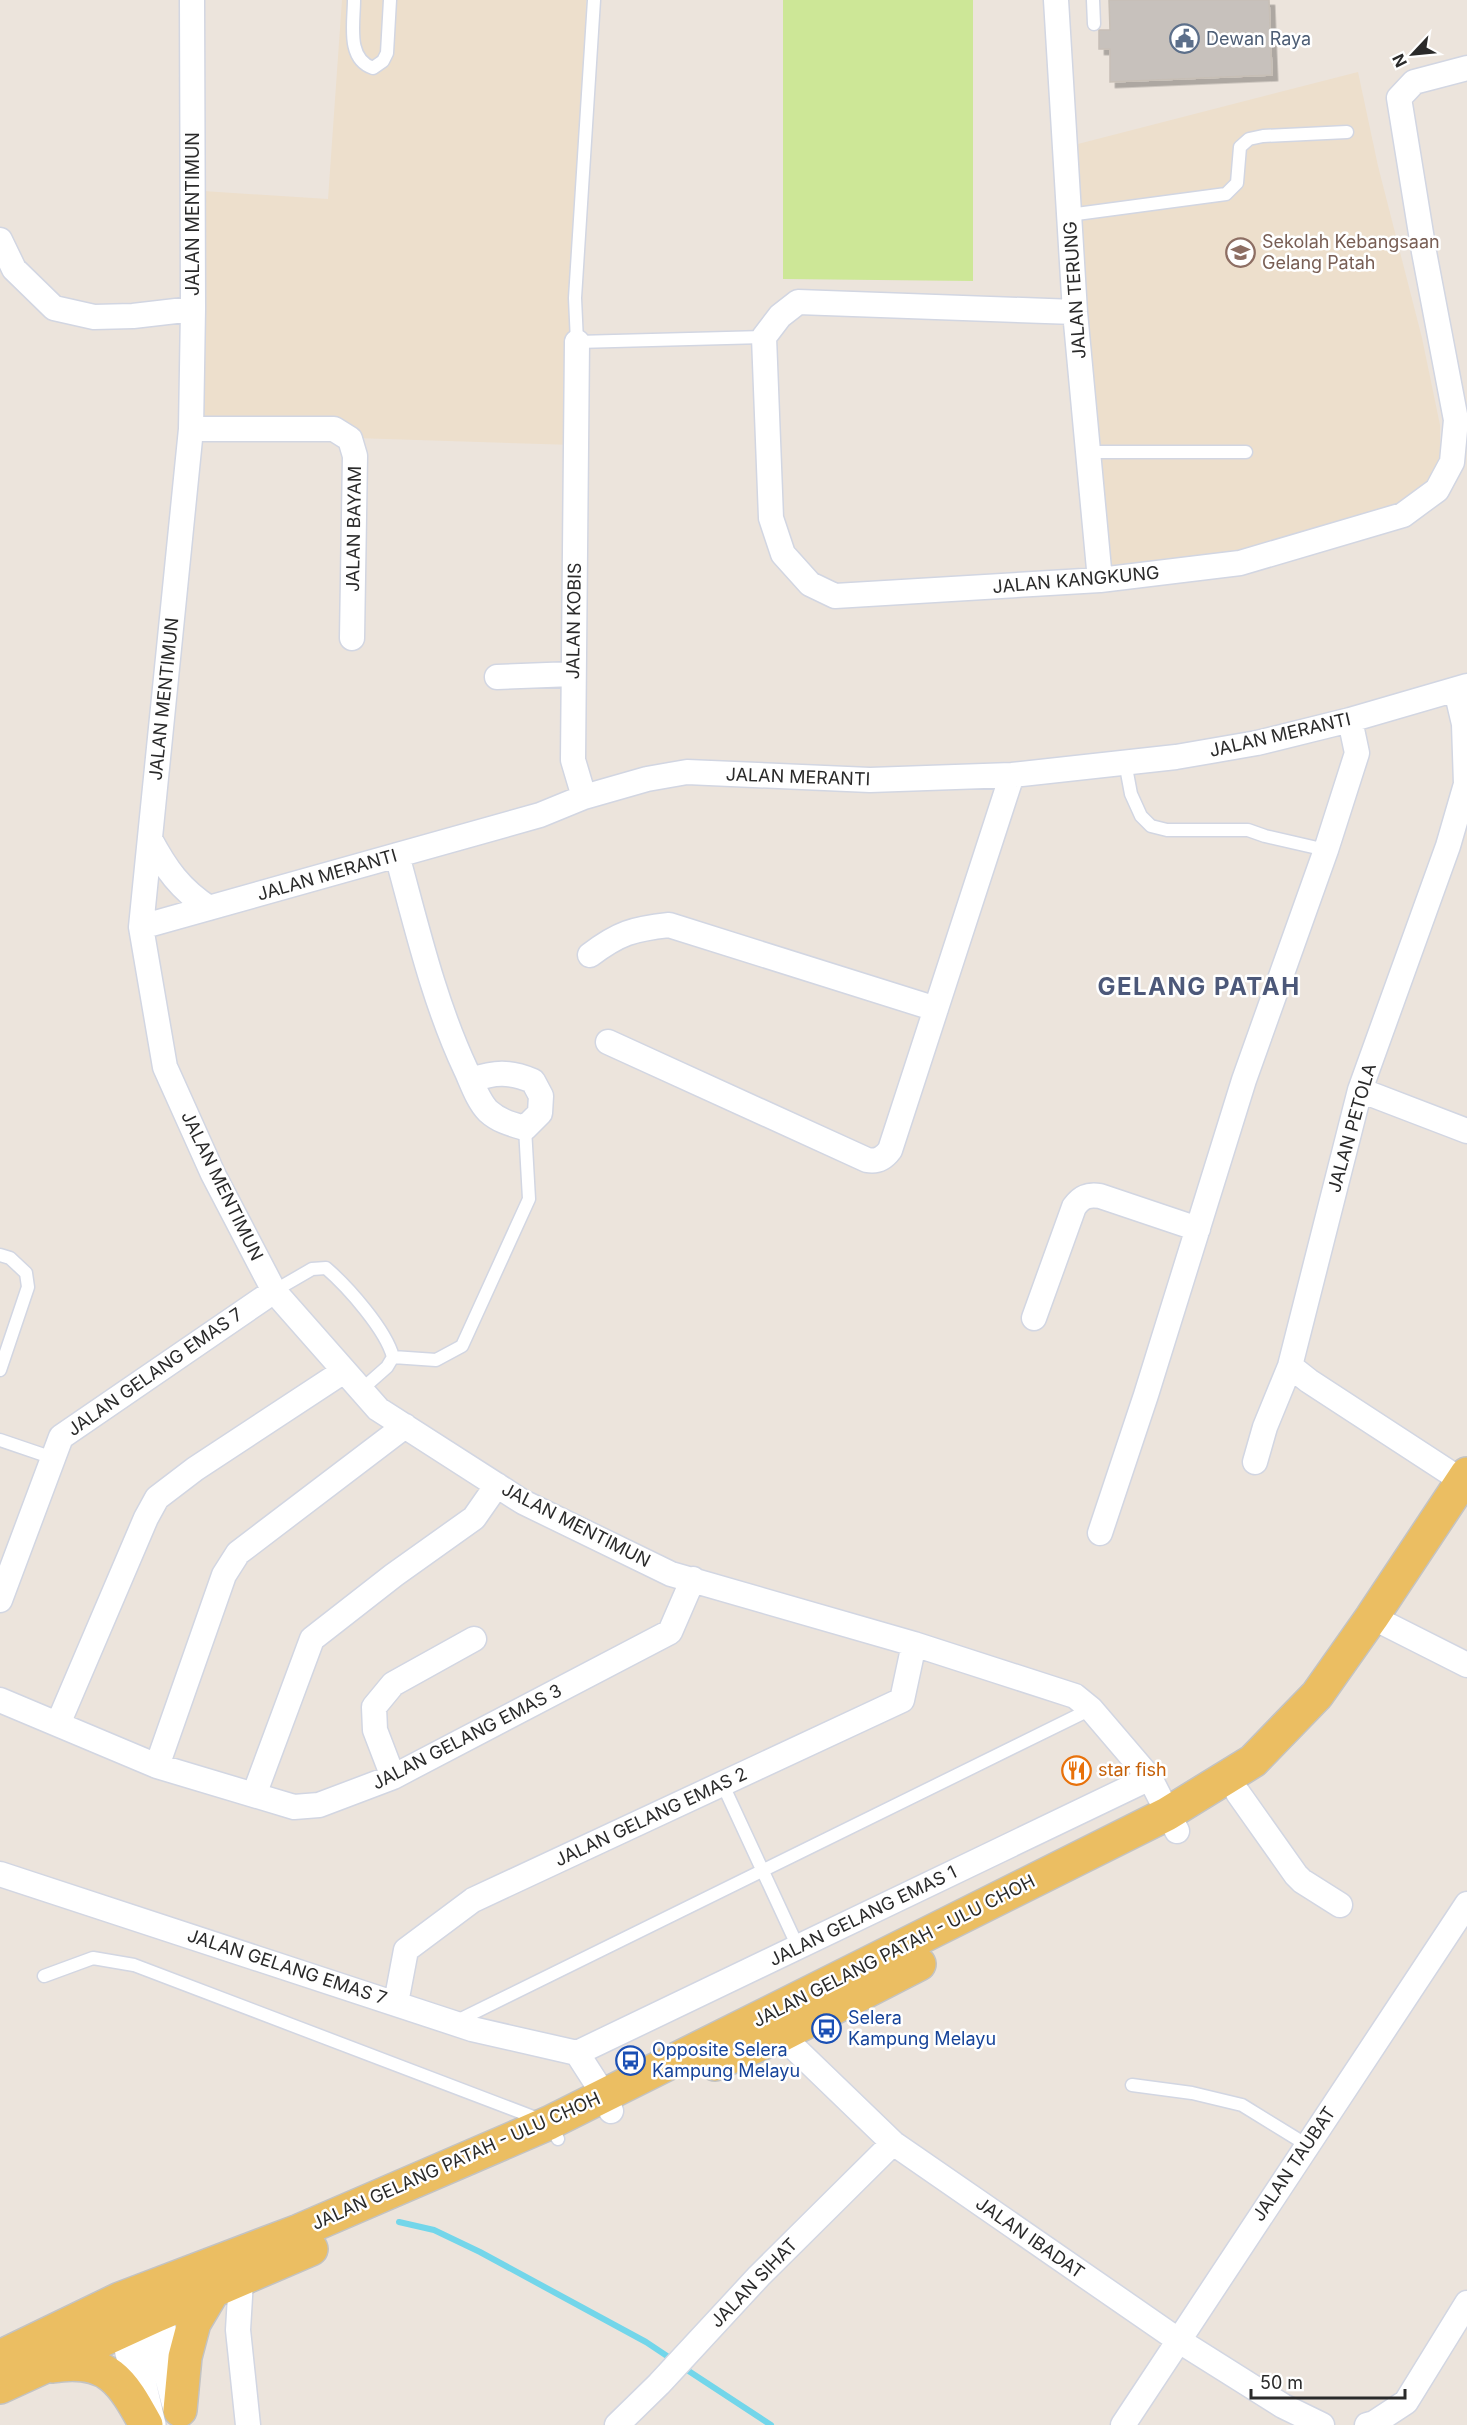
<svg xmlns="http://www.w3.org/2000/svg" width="1467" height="2425" font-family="Inter,sans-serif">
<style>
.education{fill:#eddfcc}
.pitch{fill:#cde797}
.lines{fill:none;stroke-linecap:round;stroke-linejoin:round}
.stream{stroke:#73d6ea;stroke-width:6}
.building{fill:#c7c1bc;stroke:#c7bfb6;stroke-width:1.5;filter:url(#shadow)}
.service-casing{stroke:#d2d6e2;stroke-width:15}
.minor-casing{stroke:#d2d6e2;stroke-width:27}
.secondary-casing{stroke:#d2d6e2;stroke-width:36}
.primary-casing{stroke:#c3c3c3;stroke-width:36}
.service{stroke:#fff;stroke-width:12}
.minor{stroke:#fff;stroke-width:24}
.secondary{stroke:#fff;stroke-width:33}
.primary{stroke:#ebbe62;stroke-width:33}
.labels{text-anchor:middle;stroke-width:5;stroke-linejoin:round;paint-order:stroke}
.service-label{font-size:18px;fill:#4e5e75;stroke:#fff;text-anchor:start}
.street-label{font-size:18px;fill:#2a2a2a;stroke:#fff}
.education-label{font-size:18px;fill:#785e54;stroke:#fff;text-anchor:start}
.food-label{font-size:18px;fill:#c56008;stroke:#fff;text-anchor:start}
.transit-label{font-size:18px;fill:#164399;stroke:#fff;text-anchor:start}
.district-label{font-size:24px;font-weight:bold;letter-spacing:1.5px;fill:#4c5879;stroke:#fff}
</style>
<defs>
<filter id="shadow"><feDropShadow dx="5.5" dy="5.5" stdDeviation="0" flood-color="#0004"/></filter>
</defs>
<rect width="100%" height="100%" fill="#ece4dc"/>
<path class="education" d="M342,0H586L574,445L195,433L203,191L328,199Z
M1358,72L1378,166L1422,338L1440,425V466L1422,496L1287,546L1108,573L1074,145Z"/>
<path class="pitch" d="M783,0H973V281L783,279Z"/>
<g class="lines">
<path class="stream" d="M399,2222L434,2230L480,2252L646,2342L673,2360
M681,2366L771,2425"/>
</g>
<path class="building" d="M1109,0H1269L1272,75L1110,82V49H1099V30H1110Z"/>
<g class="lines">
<defs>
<path id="service" d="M354,0C354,23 346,59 373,68L383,61L387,53L390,0
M594,0L575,298L577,342L764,337
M1093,0L1094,24
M1069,215L1226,194L1237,183L1240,147L1249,139L1263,136L1347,132
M1088,452H1246
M1125,762L1131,794L1141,816L1151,826L1167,830H1248L1265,836L1326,850
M0,1255L10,1258L26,1273L28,1287L0,1370
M274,1291L312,1269L326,1268C348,1287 386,1330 393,1357L387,1367L361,1390
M393,1357L436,1360L462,1346L529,1199L525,1128
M0,1440L53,1458
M722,1783L798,1947
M44,1976L93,1958L134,1965L549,2123L558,2139
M455,2022L1091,1709
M1132,2085L1192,2093L1242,2105L1307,2145"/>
<path id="minor" d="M192,0L193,309L191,429L141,927L165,1067L213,1174L274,1291L378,1409L523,1502L671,1574L914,1644L1075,1696L1091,1709L1150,1778L1177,1831
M1056,0L1075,312L1100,580
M0,240L14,269L54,308L94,317L133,316L193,309
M1075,312L798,302L780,316L764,337L771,518L783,554L810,584L835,596L1100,580L1240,563L1403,515L1437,490L1452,462L1456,420L1424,252L1399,98L1414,82L1467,68
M577,342L573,760L584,797
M191,429H334L350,439L355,456L352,638
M497,677L573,674
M150,839C166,869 180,889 209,908
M397,855C417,928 434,1002 466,1070C472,1083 478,1101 488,1111C499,1121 511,1124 525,1128L540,1113L541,1096L533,1081C509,1071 495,1072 471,1080
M141,927L540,815L584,797L647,779L687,772L870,780L1012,775L1176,757L1257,743L1350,720L1467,686
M590,955C619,933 633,929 669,925L936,1009
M608,1042L867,1160C877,1162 884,1158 890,1150L1012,775
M1360,1090L1467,1131
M1034,1318L1074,1207C1081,1197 1088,1194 1100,1196L1198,1229
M1290,1366L1309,1381L1467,1484
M1255,1462L1265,1427L1290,1366L1360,1090L1448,846L1466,784L1464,724L1456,690
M1100,1533L1146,1395L1244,1080L1326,850L1357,753L1350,720
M0,1600L61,1437L274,1291
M1372,1617L1467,1665
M0,1700L157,1766L294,1807L319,1805L393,1777L670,1632L693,1579
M58,1724L146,1518L157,1498L195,1469L344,1371
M157,1766L224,1575L238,1553L405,1426
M393,1777L375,1730L374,1707L393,1684L474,1639
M1238,1793L1296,1875L1302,1881L1340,1905
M254,1795L312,1639L394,1575L474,1518L497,1485
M0,1874L472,2029L577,2053
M396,2003L406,1950L473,1900L902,1700L914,1644
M774,2020L781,2035L893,2143L1178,2340L1283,2406L1322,2425
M577,2053L1150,1778
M577,2053L604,2095L611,2111
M241,2280L238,2330L248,2425
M617,2425L659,2384L759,2276L893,2143
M1123,2425L1467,1904
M1367,2425L1374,2423L1406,2402L1467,2303"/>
<path id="secondary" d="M149,2290L179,2405
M120,2301L149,2425"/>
<path id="primary" d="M715,2064L781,2035L919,1964
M0,2357L120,2299L299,2231L549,2123L1167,1814L1253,1761L1317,1695L1372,1617L1467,1474
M52,2366C108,2357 122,2381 146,2425
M0,2387L157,2315L311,2249
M180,2410L185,2357L194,2323L213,2291"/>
</defs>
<use href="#service" class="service-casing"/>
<use href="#minor" class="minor-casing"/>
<use href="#secondary" class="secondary-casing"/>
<use href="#primary" class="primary-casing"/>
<use href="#service" class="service"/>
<use href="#minor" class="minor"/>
<use href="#secondary" class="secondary"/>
<use href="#primary" class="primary"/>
</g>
<defs>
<symbol id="civic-ring" viewBox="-11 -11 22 22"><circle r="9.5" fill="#fff" stroke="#5c6f8a" stroke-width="1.5"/><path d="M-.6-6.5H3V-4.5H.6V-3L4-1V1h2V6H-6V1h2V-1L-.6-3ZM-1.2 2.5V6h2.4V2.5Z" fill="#5c6f8a"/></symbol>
<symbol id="school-ring" viewBox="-11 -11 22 22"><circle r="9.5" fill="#fff" stroke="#8d6e63" stroke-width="1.5"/><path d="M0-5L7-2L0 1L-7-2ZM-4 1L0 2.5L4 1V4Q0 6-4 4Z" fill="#8d6e63"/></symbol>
<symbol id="restaurant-ring" viewBox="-11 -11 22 22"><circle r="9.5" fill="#fff" stroke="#e8710a" stroke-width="1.5"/><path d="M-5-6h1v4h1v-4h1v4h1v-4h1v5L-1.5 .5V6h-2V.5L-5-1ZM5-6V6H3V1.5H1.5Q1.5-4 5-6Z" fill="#e8710a"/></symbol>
<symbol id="bus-ring" viewBox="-11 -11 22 22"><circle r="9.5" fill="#fff" stroke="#1a4fb4" stroke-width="1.5"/><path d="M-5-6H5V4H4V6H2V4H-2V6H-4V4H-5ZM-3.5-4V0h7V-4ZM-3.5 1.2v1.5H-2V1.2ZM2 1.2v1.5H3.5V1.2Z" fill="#1a4fb4"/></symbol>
</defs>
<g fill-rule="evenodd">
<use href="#civic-ring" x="1168" y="22" width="33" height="33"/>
<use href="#school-ring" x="1224" y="236" width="33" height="33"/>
<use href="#restaurant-ring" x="1060" y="1754" width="33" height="33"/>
<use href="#bus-ring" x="810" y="2012" width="33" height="33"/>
<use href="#bus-ring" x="614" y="2044" width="33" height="33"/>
</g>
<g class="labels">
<g class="service-label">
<text x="1206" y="45">Dewan Raya</text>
</g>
<g class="street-label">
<text transform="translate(193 214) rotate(-90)" y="6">JALAN MENTIMUN</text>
<text transform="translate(1075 290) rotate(-94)" y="6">JALAN TERUNG</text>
<text transform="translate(354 529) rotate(-89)" y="6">JALAN BAYAM</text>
<text transform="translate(1076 580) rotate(-5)" y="6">JALAN KANGKUNG</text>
<text transform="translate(574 621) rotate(-89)" y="6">JALAN KOBIS</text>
<text transform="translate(164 699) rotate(-84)" y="6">JALAN MENTIMUN</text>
<text transform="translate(1280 735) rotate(-13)" y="6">JALAN MERANTI</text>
<text transform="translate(798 777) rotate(2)" y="6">JALAN MERANTI</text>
<text transform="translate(327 875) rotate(-16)" y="6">JALAN MERANTI</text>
<text transform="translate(1352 1128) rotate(-74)" y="6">JALAN PETOLA</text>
<text transform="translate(222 1186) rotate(64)" y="6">JALAN MENTIMUN</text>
<text transform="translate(155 1372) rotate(-35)" y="6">JALAN GELANG EMAS 7</text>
<text transform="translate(576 1525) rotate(27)" y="6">JALAN MENTIMUN</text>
<text transform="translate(467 1737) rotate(-27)" y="6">JALAN GELANG EMAS 3</text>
<text transform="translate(651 1817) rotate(-25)" y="6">JALAN GELANG EMAS 2</text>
<text transform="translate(863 1916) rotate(-26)" y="6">JALAN GELANG EMAS 1</text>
<text transform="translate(894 1951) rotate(-27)" y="6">JALAN GELANG PATAH - ULU CHOH</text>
<text transform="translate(287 1967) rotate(18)" y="6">JALAN GELANG EMAS 7</text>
<text transform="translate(456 2161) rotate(-24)" y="6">JALAN GELANG PATAH - ULU CHOH</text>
<text transform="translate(1294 2164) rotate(-56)" y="6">JALAN TAUBAT</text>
<text transform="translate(1030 2238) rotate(35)" y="6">JALAN IBADAT</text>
<text transform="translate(754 2283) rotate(-46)" y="6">JALAN SIHAT</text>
</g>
<g class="education-label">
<text x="1262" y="248">Sekolah Kebangsaan<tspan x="1262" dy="21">Gelang Patah</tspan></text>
</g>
<g class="food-label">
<text x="1098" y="1776">star fish</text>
</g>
<g class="transit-label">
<text x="848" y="2024">Selera<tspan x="848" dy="21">Kampung Melayu</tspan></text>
<text x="652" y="2056">Opposite Selera<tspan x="652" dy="21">Kampung Melayu</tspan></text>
</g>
<g class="district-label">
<text x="1199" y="995">GELANG PATAH</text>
</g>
</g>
<g transform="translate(1413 54) rotate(244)" stroke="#ffffff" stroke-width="4.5" paint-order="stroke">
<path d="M0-4.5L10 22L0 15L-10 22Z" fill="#2a2a2a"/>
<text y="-9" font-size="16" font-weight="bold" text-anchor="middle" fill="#2a2a2a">N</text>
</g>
<path d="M1251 2389v9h154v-9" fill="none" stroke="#2a2a2a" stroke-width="3"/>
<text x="1260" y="2389" font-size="18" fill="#2a2a2a" stroke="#ffffff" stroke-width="4.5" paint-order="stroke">50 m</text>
</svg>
